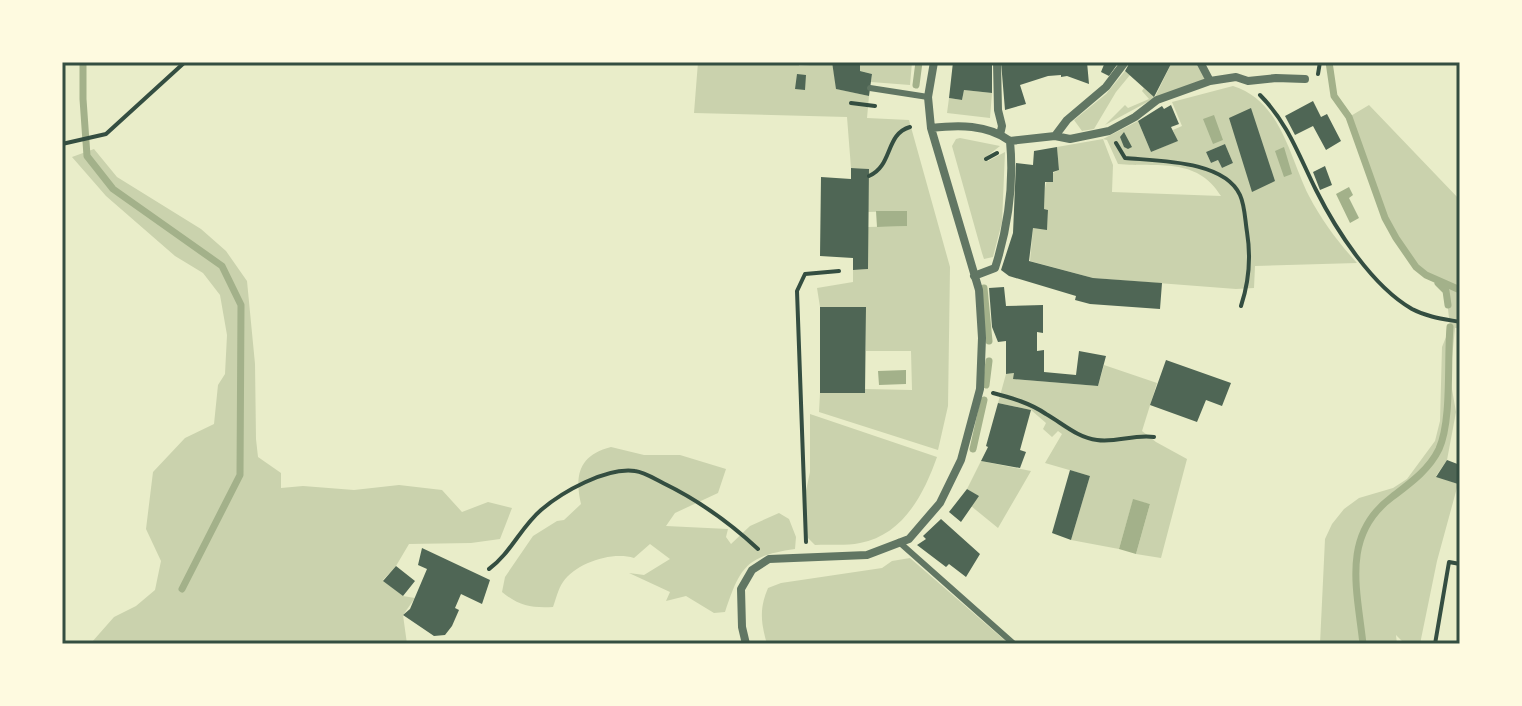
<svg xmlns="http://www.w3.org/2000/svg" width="1522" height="706" font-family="'DM Sans',sans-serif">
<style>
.green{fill:#cad2ad;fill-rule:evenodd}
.water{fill:#a3b18a}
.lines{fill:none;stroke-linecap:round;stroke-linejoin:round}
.stream{stroke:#a3b18a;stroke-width:7}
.building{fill:#4f6655}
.path{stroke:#344e41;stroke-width:4}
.service{stroke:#617663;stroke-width:6}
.minor{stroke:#617663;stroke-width:8}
.neatline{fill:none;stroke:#344e41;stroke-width:3}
</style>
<rect width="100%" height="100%" fill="#e9edc9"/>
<path class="green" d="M698,62H799V66L832,63L837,89L869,96L867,118L909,120L950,267L948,406L938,450L819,412L820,393H865V389L912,390L911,351H866V307H820L817,288L853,282V270L868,269V227L907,226V211L868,212L869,169L851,168L847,117L694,113Z
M860,62H912L910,85L871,82L872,74L860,71Z
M1172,62H1197L1205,79L1153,99L1105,125L1125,105L1128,108L1149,99L1142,91L1144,88L1155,97Z
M1125,71L1130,75L1116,92L1094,129L1082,131L1074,120L1106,94Z
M1233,86C1281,101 1289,156 1309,196C1322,221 1338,242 1357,263L1255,266L1254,288L1236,289L1093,278L1030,261L1033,228L1047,229L1048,210L1044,209C1045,193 1042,176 1059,170L1057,147L1103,139L1138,121L1151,152L1177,141L1173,130L1182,126L1172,102ZM1103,139L1107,140L1118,164C1158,168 1196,156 1221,196L1112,192L1113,165ZM1225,144L1233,163L1222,168L1218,160L1211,163L1206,152Z
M964,90L992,93L990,118L947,113L949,98L962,100Z
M1369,105L1460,200V328H1455L1450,378L1456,412L1447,460L1436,476L1458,484L1437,561L1420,644H1405L1396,635L1397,644H1320L1325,539L1332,524L1344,509L1359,498L1393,488L1407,479L1435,441L1440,421L1442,347L1450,327L1446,291L1416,267L1396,238L1385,218L1349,117Z
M960,138L1000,146L986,157L988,161L1005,152L1002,222L993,257L984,259L982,253L952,146L956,139Z
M94,149L117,177L201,229L226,251L247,281L255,364L256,439L258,457L281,473V488L303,486L354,490L399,485L442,490L462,512L488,502L512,508L500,539L471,543L409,544L396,566L383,580L403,596L415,598L403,615L407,644H94L92,642L114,617L136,606L155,590L161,561L146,529L153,472L185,438L214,424L218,385L225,374L227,335L220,295L203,273L175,256L106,196L72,157Z
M1104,365L1157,383L1142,431L1156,442L1187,459L1161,558L1136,554L1150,504L1133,500L1119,549L1071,540L1090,476L1045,463L1062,434L1058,431L1052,437L1043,429L1046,423L1031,410L998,403L1006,374L1014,373V379L1098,386Z
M810,414L937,457C924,494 903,535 860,543C846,546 830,544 815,545L805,535L804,500L810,472Z
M611,447L644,455H680L726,469L718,493L675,513L666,526L728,529L726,537L731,544L750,526L779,513L789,519L796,537L795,549C746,556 740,567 725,612L714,613L686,596L666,601L670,592L629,573L644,575L670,559L650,544L634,558C612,551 576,563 563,582C558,589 556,599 553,607C531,608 519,606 502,592L505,577L533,536L557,521L564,520L581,504C574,474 580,455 611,447Z
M981,461L1031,471L998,528L971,506L978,496L967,489Z
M910,558L1009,644H767C761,623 759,609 768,588L781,583L882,568L892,561Z"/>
<path class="water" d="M1214,115L1223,140L1213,144L1203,119Z
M1284,147L1292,174L1284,177L1275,151Z
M1349,187L1353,195L1349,198L1359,218L1350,223L1336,194Z
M876,211H907V226L877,227Z
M906,370V384L879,385L878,371Z
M1133,499L1150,504L1136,554L1119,549Z"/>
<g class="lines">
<path class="stream" d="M83,62V99L87,156L113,189L222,266L241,305L240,475L182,589
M1329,62L1334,96L1349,117L1385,218L1396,238L1416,267L1426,275L1460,290
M916,85L919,62
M1438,283L1446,291L1448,305
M984,288L989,341
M986,385L989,361
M973,449L984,400
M1363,644C1357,589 1341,535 1392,497C1409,484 1429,470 1439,449C1452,420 1447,361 1450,327"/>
</g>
<path class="building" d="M832,62H860V71L872,74L869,96L836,89Z
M953,62H992V93L964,90L962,100L949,98Z
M1001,62H1087L1089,84L1067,76L1061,77V75L1048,76L1020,85L1026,104L1005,110Z
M1105,62H1119L1109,76L1101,72Z
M1130,62H1172L1154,97L1125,71Z
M797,74L806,75L805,90L795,89Z
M1313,101L1321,117L1327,114L1341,141L1326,150L1313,126L1295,135L1285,116Z
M1171,105L1179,124L1171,127L1178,141L1151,152L1138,121L1162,106L1164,109Z
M1251,108L1275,181L1252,192L1229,118Z
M1124,132L1132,147L1128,149L1124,147L1120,137Z
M1225,144L1233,163L1222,168L1218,160L1211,163L1206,152Z
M1057,147L1059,170L1053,172V182H1045L1044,209L1048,210L1047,230L1033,228L1029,261L1093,278L1162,283L1160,309L1090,304L1075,300L1076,296L1009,276L1001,270L1013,233L1016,163L1033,165L1034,151Z
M1325,166L1332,185L1320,190L1313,172Z
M851,168L869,169L868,269L853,270V258L820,256L821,177L851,179Z
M1004,287L1006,306L1043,305V333L1037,332V351L1044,350V372L1076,375L1079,351L1106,356L1098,386L1013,379L1014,373L1006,374V341L998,342L992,327L989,288Z
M820,307H866L865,393H820Z
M1166,360L1231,383L1222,406L1206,400L1197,422L1150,405Z
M998,403L1031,410L1020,450L1026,452L1020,468L981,461L988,447L986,446Z
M1447,460L1460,465L1458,484L1436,477Z
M1070,470L1090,476L1071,540L1052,533Z
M967,489L979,496L961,522L949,512Z
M941,519L980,554L966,577L949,564L946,567L917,545L926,539L923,536Z
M422,548L490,580L482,604L461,594L455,608L459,610L452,626L445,635L434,636L403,615L410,609L427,569L418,565Z
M396,566L415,581L403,596L383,581Z"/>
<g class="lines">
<path class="path" d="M1318,74L1320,62
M1260,95C1288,123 1299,156 1316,190C1336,230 1372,286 1412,309C1427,317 1444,319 1460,322
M851,103L875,106
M1116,143L1125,158C1157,161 1224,160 1240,195C1245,206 1245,220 1247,232C1251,257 1249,282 1241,306
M62,144L106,134L185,62
M986,159L997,153
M869,176C893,166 885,134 910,127
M993,393C1012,398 1030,403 1046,414C1062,423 1078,438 1097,440C1116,443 1134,434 1154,437
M806,542L797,291L805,274L839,271
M489,569C510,554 521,527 541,510C562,492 606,467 635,471C644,472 655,479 663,483C698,500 729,522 758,549
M1435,644L1449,562L1460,564"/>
<path class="service" d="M870,88L928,97
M899,542L1014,644"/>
<path class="minor" d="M997,62L998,110L1002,126L1000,135
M1200,62L1210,81
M931,128C958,125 987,124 1010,141
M1055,136L1067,120L1106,87L1125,62
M1010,141L1055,136L1070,139L1109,131L1135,117L1157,100L1210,81L1236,77L1248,81L1276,78L1305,79
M974,276L995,268C1008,227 1014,183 1010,141
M746,644L742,627L741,589L752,570L769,559L867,555L909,539L940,503L961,460L980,389L982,338L979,290L931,128L928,97L934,62"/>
</g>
<rect width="1522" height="706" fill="none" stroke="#fefae0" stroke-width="128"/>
<rect x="64" y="64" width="1394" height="578" class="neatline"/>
</svg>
